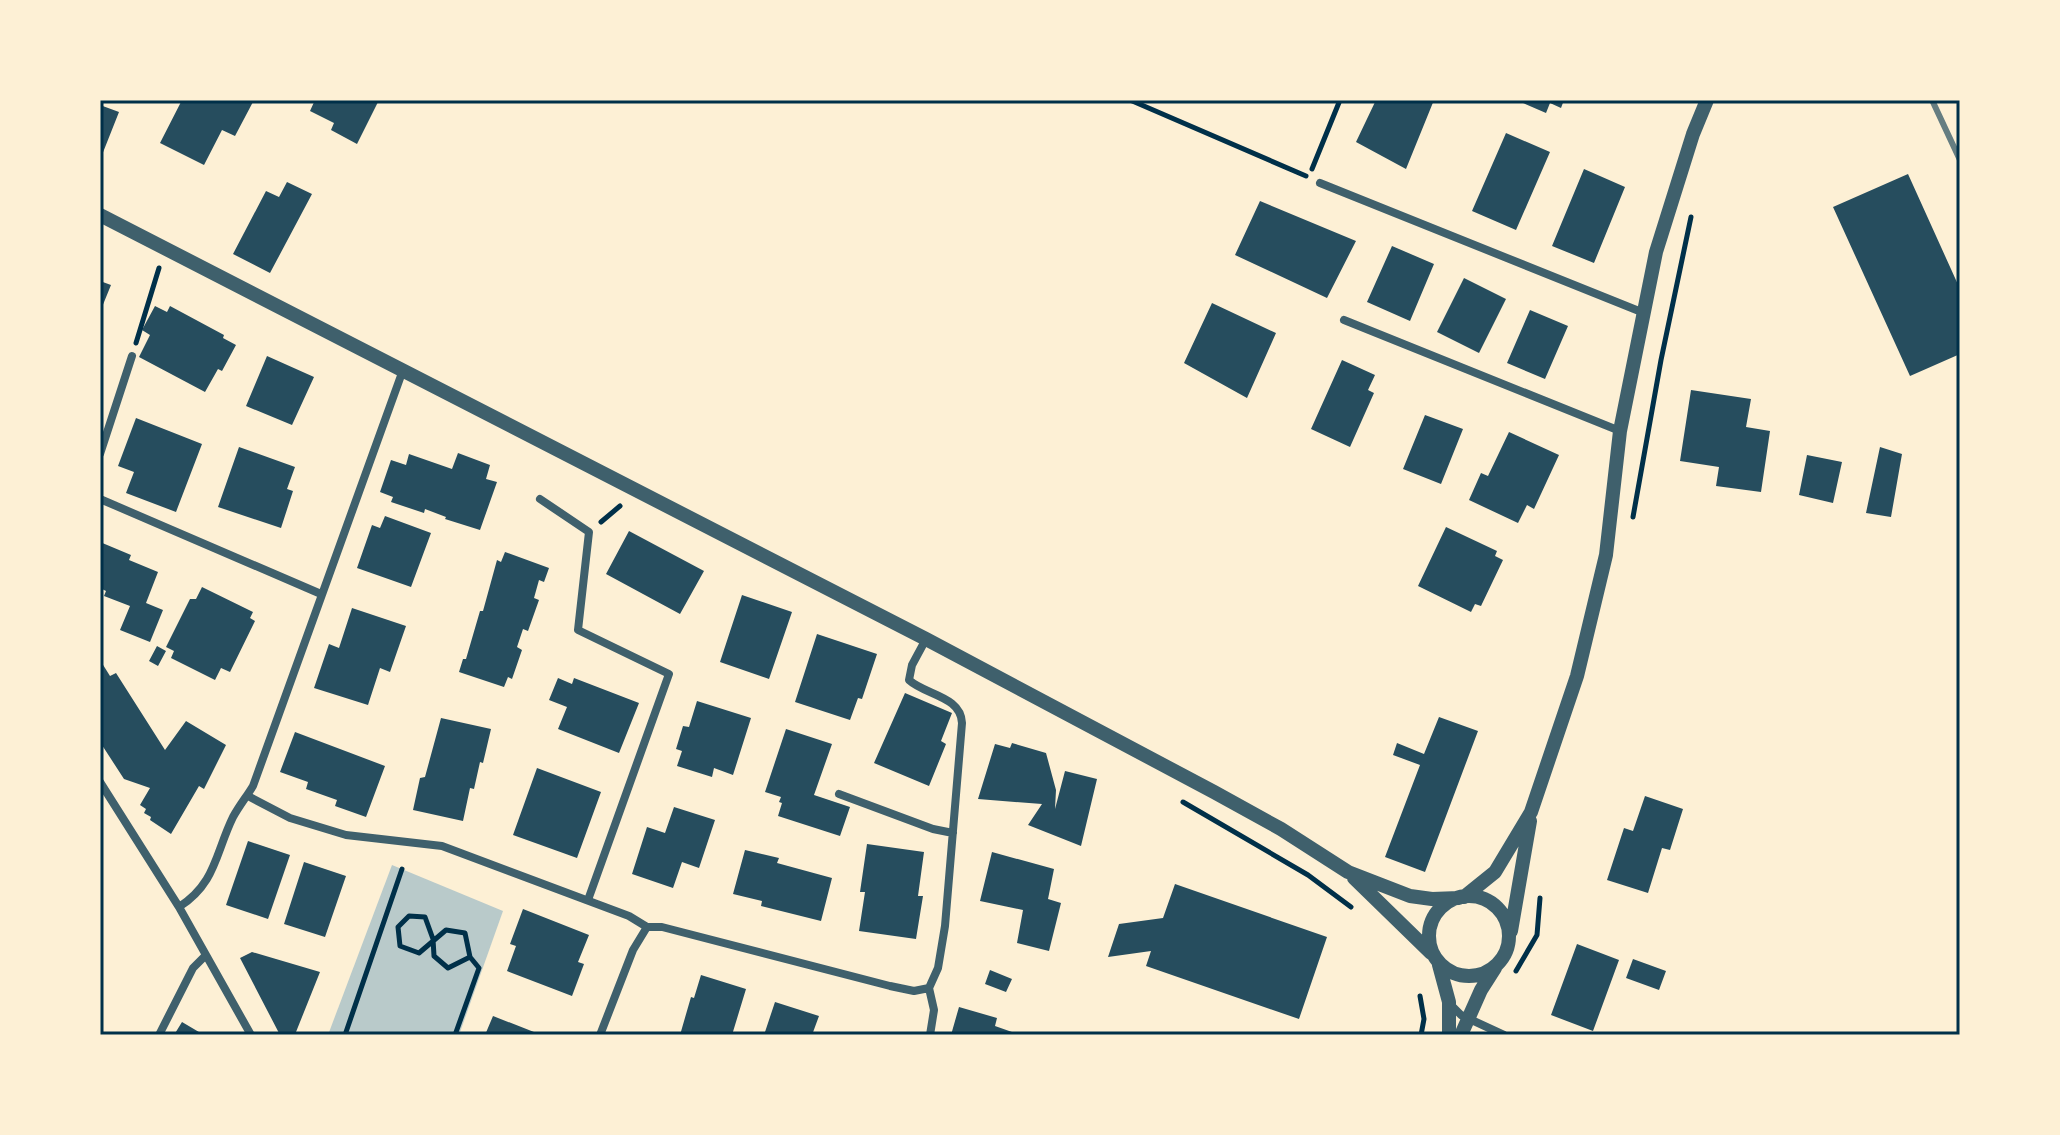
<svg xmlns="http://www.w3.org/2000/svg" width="2060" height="1135" font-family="Manrope,sans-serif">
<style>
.green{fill:#b9caca}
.building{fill:#264d5e}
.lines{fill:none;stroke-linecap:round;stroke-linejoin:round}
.path{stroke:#003049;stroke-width:5}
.minor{stroke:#3f606c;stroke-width:8}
.tertiary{stroke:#3f606c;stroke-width:14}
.rail{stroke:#657d81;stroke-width:6}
.neatline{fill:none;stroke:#003049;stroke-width:3}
</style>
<rect width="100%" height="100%" fill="#fdf0d5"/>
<path class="green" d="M392,865L503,911L459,1035H328Z"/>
<path class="building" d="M182,100L201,102L254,100L235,136L222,130L204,165L160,143Z
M315,100H379L357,144L331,130L334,123L310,111Z
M1376,100H1434L1406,169L1356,142Z
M1516,100H1564L1561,108L1550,103L1546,113Z
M100,105L119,112L100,160Z
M1506,133L1550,152L1516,230L1472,211Z
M1584,169L1625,187L1594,263L1552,246Z
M1908,174L1960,289V354L1910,376L1833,207Z
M287,182L312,194L270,273L233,254L266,191L279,197Z
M1260,201L1356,241L1327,298L1235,255Z
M1392,246L1434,264L1410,321L1367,302Z
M1464,278L1506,299L1479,353L1437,332Z
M100,281L111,285L100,312Z
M1212,303L1276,333L1247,398L1184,363Z
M155,306L167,312L170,306L224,335L223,338L236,345L222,371L218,369L205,392L139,357L150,335L142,330Z
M1530,310L1568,326L1545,379L1507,363Z
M267,356L314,377L292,425L246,406Z
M1342,360L1375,375L1368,390L1374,393L1350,447L1311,429Z
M1691,390L1751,399L1746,427L1770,431L1761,492L1716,486L1719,467L1680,461Z
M1425,415L1463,429L1441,484L1403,469Z
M136,418L202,444L176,512L126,493L134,472L118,466Z
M1509,432L1559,455L1534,509L1527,505L1518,523L1469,500L1481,473L1488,476Z
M239,447L295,467L287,489L293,491L281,528L218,507Z
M1880,447L1902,454L1891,517L1866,513Z
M458,453L490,465L486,479L497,482L480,530L445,519L446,517L425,509L424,513L391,502L393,497L380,492L391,460L406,465L409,454L452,469Z
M1807,455L1842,462L1833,503L1799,495Z
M385,516L431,533L411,587L357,568L372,525L380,528Z
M1446,527L1497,551L1495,556L1503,560L1481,606L1475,604L1471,612L1418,586Z
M629,531L704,571L680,614L606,574Z
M100,542L131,555L129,560L158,572L146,603L163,610L150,642L120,630L130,606L104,596L106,591L100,588Z
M505,552L549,568L544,582L539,580L534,598L539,600L528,631L523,629L517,647L522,650L512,679L508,677L504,687L459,672L463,659H466L480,611H483L497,560L501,562Z
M202,587L253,612L250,618L255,621L230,672L221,668L215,680L171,658L174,651L166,647L190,599H196Z
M742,595L792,612L769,679L720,662Z
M352,608L406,626L390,672L380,668L368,705L314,688L329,644L339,648Z
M817,634L877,654L862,699L858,698L850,720L795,702Z
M157,646L166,651L158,666L149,661Z
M100,660L110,676L116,673L165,750L186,721L226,745L204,789L199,786L171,834L150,820L151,817L144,813L146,809L140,805L150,788L124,779L100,742Z
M558,678L572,684L574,678L639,703L619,753L558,729L567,707L549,700Z
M905,693L952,713L941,741L946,744L929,786L874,763Z
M697,701L751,718L733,775L714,768L712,777L677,766L682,751L676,749L683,726L689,727Z
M1439,717L1478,731L1425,872L1385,857L1420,765L1393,755L1397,743L1424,754Z
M441,718L491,729L483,763L480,762L474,789L470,788L463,821L413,810L420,778L425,777Z
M786,729L832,744L814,795L850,807L840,836L778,816L782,803L779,802L781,797L765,792Z
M295,732L385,766L366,817L335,806L337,800L306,789L308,782L280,772Z
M1012,743L1046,753L1056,790L1055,809L1065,771L1097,779L1081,846L1028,825L1042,804L978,799L995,744L1010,748Z
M537,768L601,792L577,858L513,835Z
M1645,796L1683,809L1670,850L1662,848L1648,893L1607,880L1624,828L1633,831Z
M674,807L715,820L699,868L682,862L673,888L632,874L647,827L665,833Z
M248,841L290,855L268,919L226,905Z
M867,844L924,852L918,896H923L916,939L859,931L865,892H860Z
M745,850L779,858L777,863L832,878L821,921L761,906L762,901L733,894Z
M992,852L1054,869L1048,899L1061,903L1049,951L1017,943L1023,910L980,901Z
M304,862L346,876L325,937L284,924Z
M1175,884L1327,937L1299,1019L1146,966L1151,951L1108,957L1119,924L1163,918Z
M523,909L589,935L578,962L584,964L572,996L507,971L516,946L510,944Z
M1577,944L1619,960L1593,1031L1551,1015Z
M252,952L320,972L296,1032L291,1035H280L240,958Z
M1633,959L1666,971L1659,990L1626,978Z
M990,970L1012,979L1006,992L985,984Z
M701,975L746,989L732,1035H680L691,997L694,998Z
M775,1002L819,1016L812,1035H764Z
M959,1007L997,1018L995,1026L1012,1032V1035H951Z
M493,1016L534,1032L533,1035H485Z
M182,1022L204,1035H174Z"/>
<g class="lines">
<path class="path" d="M1130,100L1306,176
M1312,169L1340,100
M136,343L159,268
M1633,517L1661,360L1691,217
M601,522L620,506
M1183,802L1308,875L1351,907
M1516,971L1537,935L1540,898
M1420,996L1424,1019L1421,1035
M345,1035L402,869
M455,1035L479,968L470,957L465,933L446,930L419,953L400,946L398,927L409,916L425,917L433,939L434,956L448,968L470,957"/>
<path class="minor" d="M1320,183L1644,313
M1344,320L1620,431
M100,454L132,356
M100,499L321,594
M540,499L589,532L578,630L669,674L588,900
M926,639L912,665L909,680C925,695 961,696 962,723L945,926L938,968L929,988L934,1010L930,1035
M100,782L179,907L251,1035
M839,794L933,829L953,833
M248,796L290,818L346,835L442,846L629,916L647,927H662L890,986L914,991L929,988
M179,907C216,883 215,854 233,817C239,806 247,796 253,786L403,370
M1450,1004L1461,1015L1504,1035
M159,1035L193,968L206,955
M600,1035L633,950L647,927"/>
<path class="tertiary" d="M100,215L926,639L1214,792L1281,829L1348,872L1410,896L1432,899L1459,898
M1354,878L1431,953
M1429 936a40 40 0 1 1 80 0a40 40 0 1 1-80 0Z
M1464,897L1495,872L1531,812L1577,676L1606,555L1620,431L1656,252L1693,134L1707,100
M1511,931L1530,821
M1439,965L1449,1002V1035
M1461,1035L1481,990L1495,968"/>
<path class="rail" d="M1932,100L1960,160"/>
</g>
<rect width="2060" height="1135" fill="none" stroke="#fdf0d5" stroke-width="204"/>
<rect x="102" y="102" width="1856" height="931" class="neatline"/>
</svg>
